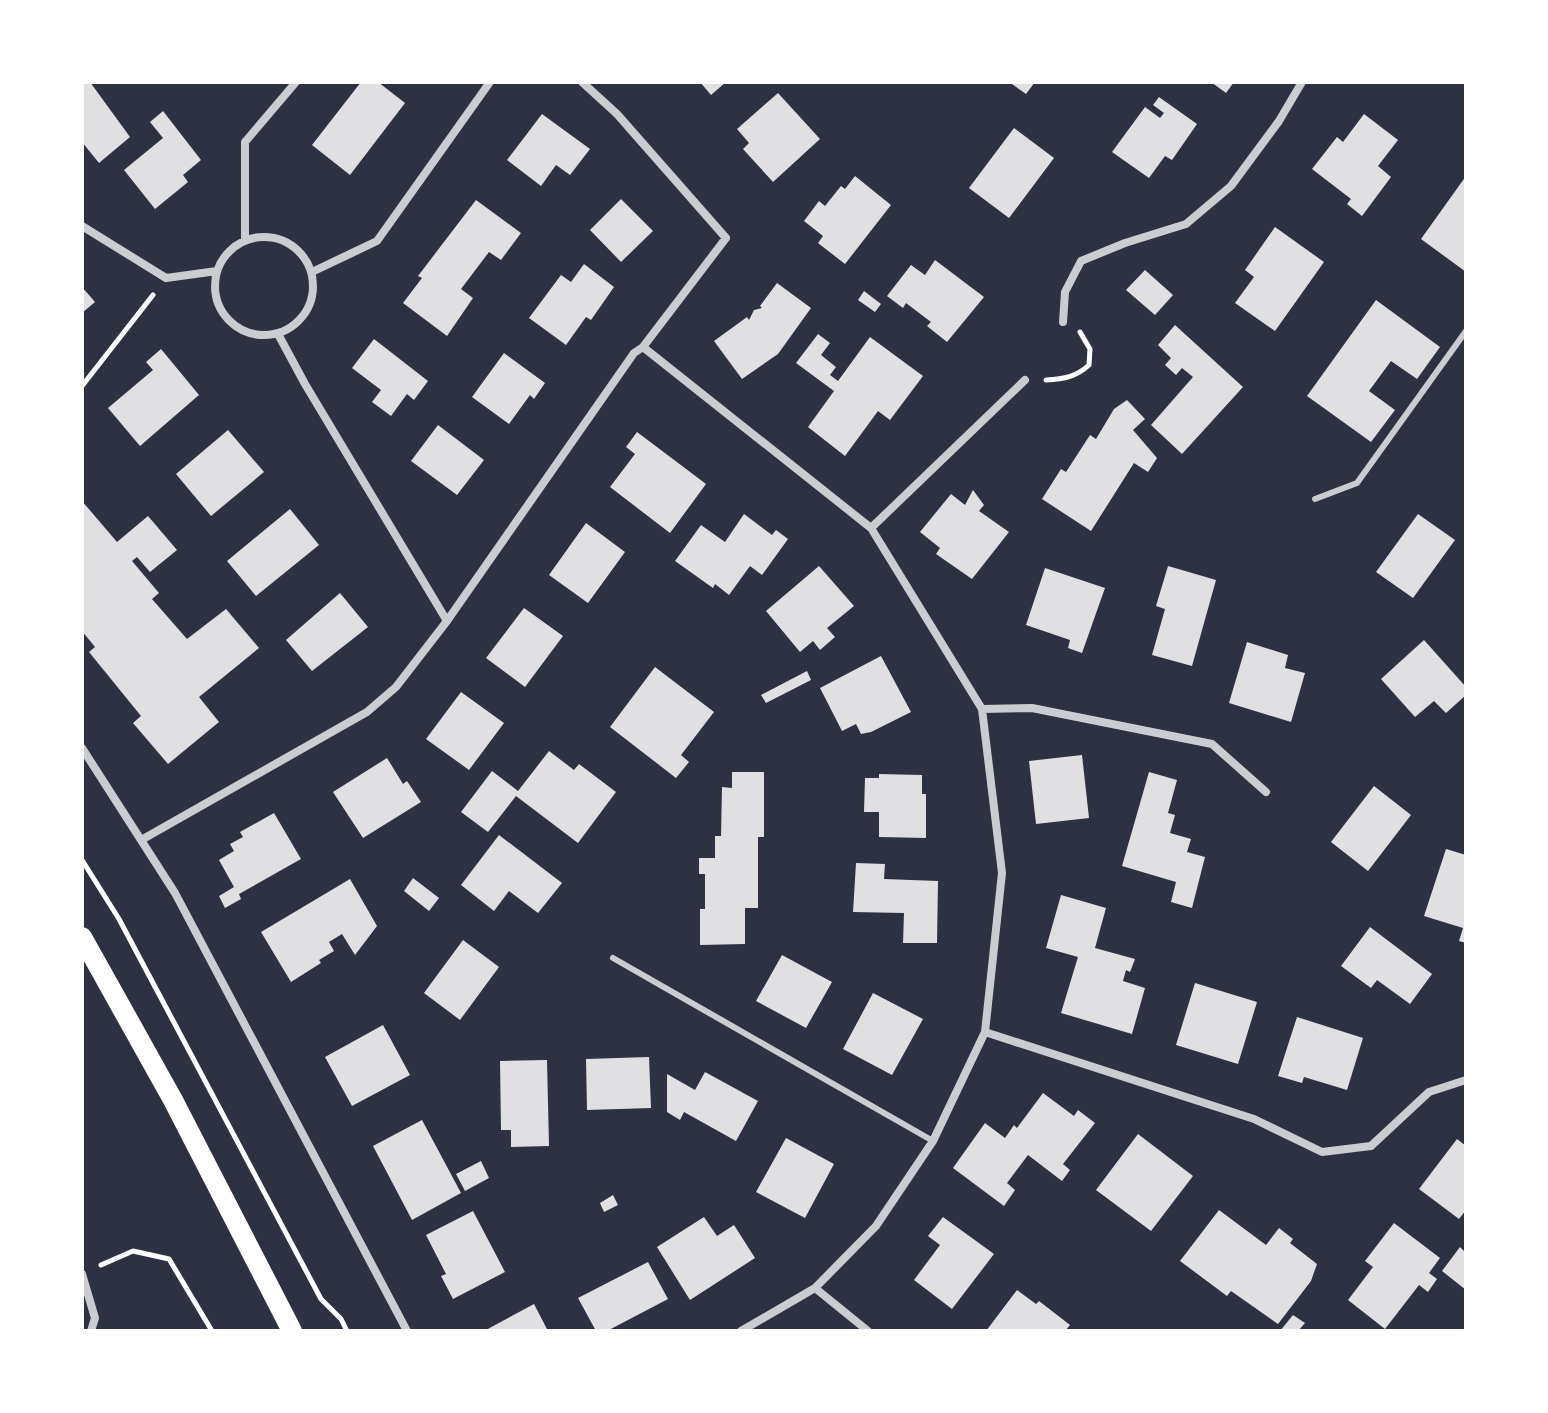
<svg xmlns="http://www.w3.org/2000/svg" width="1548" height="1413" font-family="'Crimson Pro',serif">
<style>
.building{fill:#e0e0e3}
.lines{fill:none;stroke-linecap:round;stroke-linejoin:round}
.path{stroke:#fff;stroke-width:5}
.service{stroke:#caccd0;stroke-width:6}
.minor{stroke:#caccd0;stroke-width:8}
.primary{stroke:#fff;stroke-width:20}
</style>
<rect width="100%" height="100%" fill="#2d3142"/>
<path class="building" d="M82,82H90L130,137L99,163L82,142Z
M361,82H378L405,103L350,175L312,145Z
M700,82H726L711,95Z
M1009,82H1035L1026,94Z
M1211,82H1234L1226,93Z
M778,93L820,139L773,182L743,149L749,143L737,129Z
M1159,97L1197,124L1172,160L1165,156L1149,178L1112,152L1145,107L1160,118L1164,113L1153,105Z
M163,111L201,160L183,175L188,182L155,209L124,170L163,138L150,122Z
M542,114L590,149L570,175L556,165L541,186L507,160Z
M1364,114L1398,140L1378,166L1391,177L1362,216L1347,204L1351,199L1312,169L1337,137L1343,142Z
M1014,128L1054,158L1009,218L969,188Z
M855,176L891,205L845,264L818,243L823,236L804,221L819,201L825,206L841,186L845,189Z
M1466,176V272L1421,239Z
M621,199L653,231L621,262L590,230Z
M476,200L521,233L501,260L489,252L461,289L473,298L447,336L403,303L422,278L418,276Z
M1275,227L1324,262L1275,331L1235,303L1254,277L1245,270Z
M935,260L984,297L947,342L927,326L931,322L906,303L903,308L887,296L911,265L925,275Z
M584,264L614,287L591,320L586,317L566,345L529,318L561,275L571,282Z
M1145,270L1173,295L1155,315L1126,290Z
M777,283L811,308L778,354L742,379L714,341L747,317L749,320L754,310L762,308L760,306Z
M82,287L95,302L82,313Z
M864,291L881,304L875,312L858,300Z
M1376,300L1440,347L1417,379L1391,361L1369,391L1395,410L1371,442L1307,396Z
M1175,325L1243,387L1182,454L1151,425L1193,377L1182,368L1176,375L1165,365L1171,358L1158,345Z
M818,334L830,343L821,355L836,367L830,375L838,381L870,337L923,376L890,420L878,411L845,456L808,427L834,391L796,363Z
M374,339L428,381L414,400L407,394L391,416L372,402L381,390L352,368Z
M161,349L199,395L140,446L108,408L153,370L146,362Z
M504,353L545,383L534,399L530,395L509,424L472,397Z
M1127,400L1145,419L1133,430L1157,458L1148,472L1134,463L1091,531L1042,499L1061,469L1066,472L1090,435L1096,439L1114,409Z
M438,425L484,460L457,495L411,461Z
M228,430L264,472L211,516L176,474Z
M637,432L706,484L670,533L610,487L635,454L626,447Z
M973,490L984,505L979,511L1009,532L972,579L936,554L940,548L920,532L951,494L965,505Z
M82,501L117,542L148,516L177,550L150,572L137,557L132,561L159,593L152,599L187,639L226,609L259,648L199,697L219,722L168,764L133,723L141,716L89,652L95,647L82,631Z
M290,509L319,545L256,596L227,561Z
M744,514L772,535L776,530L788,539L762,575L750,566L729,595L715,584L713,588L675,561L701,525L725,542Z
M1418,514L1455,540L1413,598L1376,572Z
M586,523L625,552L588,603L549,575Z
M819,566L854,606L827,628L835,637L820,650L813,641L800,652L766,611Z
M1168,566L1216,580L1192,666L1152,655L1165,609L1156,606Z
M1045,568L1105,588L1082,653L1068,648L1070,640L1026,625Z
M340,593L368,627L312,671L286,640Z
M524,608L563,636L525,687L486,658Z
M1424,640L1466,687V695L1446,713L1434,701L1415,717L1381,679Z
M1247,642L1288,655L1285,668L1305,673L1291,722L1229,703Z
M881,656L911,712L871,732L861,734L856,724L842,731L820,688Z
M655,667L714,712L681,755L689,762L676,778L610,727Z
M807,671L811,680L766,703L761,695Z
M461,692L504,723L469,770L426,739Z
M549,751L574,770L579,764L616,792L578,843L516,796L488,832L461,812L492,771L518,791Z
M1082,755L1089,818L1036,824L1029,761Z
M387,758L403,784L407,781L421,802L363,838L333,792Z
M732,772H764V837H758V908H745V944L700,945V909H705V874H699V858H715V836H721L722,787L732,788Z
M1149,772L1177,780L1168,813L1175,815L1170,833L1191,839L1187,852L1205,857L1192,908L1171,902L1176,882L1122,866Z
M879,774L922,775V794H926V838L879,837V812H864L865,778H879Z
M1374,786L1411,815L1368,871L1331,842Z
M274,813L301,859L239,894L241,899L225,908L219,896L234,887L219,860L234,851L230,844L243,837L240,832Z
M499,835L562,883L538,913L509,891L494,911L461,885Z
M1446,849L1466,855V943L1459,941L1463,928L1424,916Z
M856,863L885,864L884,879L938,881L937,943H903L904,913L853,912Z
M413,878L439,898L429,911L404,891Z
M350,879L377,926L355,955L342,934L329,942L334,951L319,960L321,963L291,982L261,932Z
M1061,895L1106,908L1095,948L1135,959L1130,972L1126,970L1123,981L1145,988L1132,1034L1061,1013L1078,957L1046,948Z
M1370,927L1432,974L1410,1004L1377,980L1371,988L1341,966Z
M463,940L499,967L460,1020L424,993Z
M782,955L832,982L806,1028L756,1001Z
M1195,983L1257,1002L1238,1064L1176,1045Z
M873,993L923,1019L892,1075L843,1049Z
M1297,1017L1363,1038L1347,1090L1304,1077L1302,1083L1278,1076Z
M383,1025L410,1075L352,1106L325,1057Z
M649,1057L651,1108L587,1110L586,1059Z
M547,1060L549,1146L511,1147V1130H501L500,1061Z
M705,1072L758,1101L736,1141L684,1112L680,1120L667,1112V1074L695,1090Z
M1043,1093L1074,1116L1078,1110L1095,1123L1063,1164L1070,1170L1062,1181L1028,1155L1007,1183L1015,1190L1004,1206L953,1168L985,1123L1005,1138L1014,1125L1017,1128Z
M422,1120L461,1193L412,1220L373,1146Z
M1138,1134L1193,1176L1151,1231L1096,1190Z
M786,1138L834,1164L805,1218L756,1192Z
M1457,1139L1466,1146V1210L1459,1219L1419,1189Z
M481,1161L489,1178L465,1191L456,1174Z
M613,1195L618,1205L604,1212L600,1203Z
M1219,1210L1266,1245L1279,1228L1293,1239L1290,1243L1317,1264L1311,1281L1278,1324L1231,1291L1227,1296L1180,1261Z
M473,1211L505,1272L453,1299L441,1276L446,1274L426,1235Z
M704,1217L717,1236L734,1225L755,1258L690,1300L657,1247Z
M943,1217L994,1254L952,1309L914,1280L940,1245L928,1236Z
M1394,1223L1440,1258L1429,1273L1437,1279L1428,1292L1419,1285L1385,1329L1348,1300L1373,1267L1365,1261Z
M1460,1247L1466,1253V1290L1442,1271Z
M648,1262L668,1299L607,1331H596L578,1298Z
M1017,1290L1036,1304L1039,1301L1070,1325L1065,1331H986Z
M534,1304L548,1331H484Z
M1293,1315L1305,1323L1298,1331H1280Z"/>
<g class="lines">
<path class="path" d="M1046,380C1064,379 1076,377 1089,365L1090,349L1080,332
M82,386L153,295
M82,860L119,919L321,1299L341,1319L347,1331
M101,1265L133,1251L169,1259L212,1331"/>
<path class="service" d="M1315,499L1357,483L1466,331
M613,958L933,1141"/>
<path class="minor" d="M82,226L166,278L217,271
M215 286a49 49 0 1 1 98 0a49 49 0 1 1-98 0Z
M245,240V142L296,82
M312,272L377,241L490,82
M1063,322L1065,292L1081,261L1125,243L1186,224L1231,186L1279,121L1302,82
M278,334L305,384L447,621
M643,347L871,528L982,709L1002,873L985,1032L933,1141L876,1226L815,1288L741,1331
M871,528L1025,380
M982,709L1032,708L1212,744L1266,792
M82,748L175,893L407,1331
M143,839L367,712L396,687L447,621L634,353L643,347L726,238L617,114L582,82
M985,1032L1254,1119L1322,1152L1371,1146L1429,1092L1466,1080
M82,1274L95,1318L91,1331
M815,1288L868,1331"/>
<path class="primary" d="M82,937L173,1100L292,1331"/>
</g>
<rect width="1548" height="1413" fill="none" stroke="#ffffff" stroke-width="168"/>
</svg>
